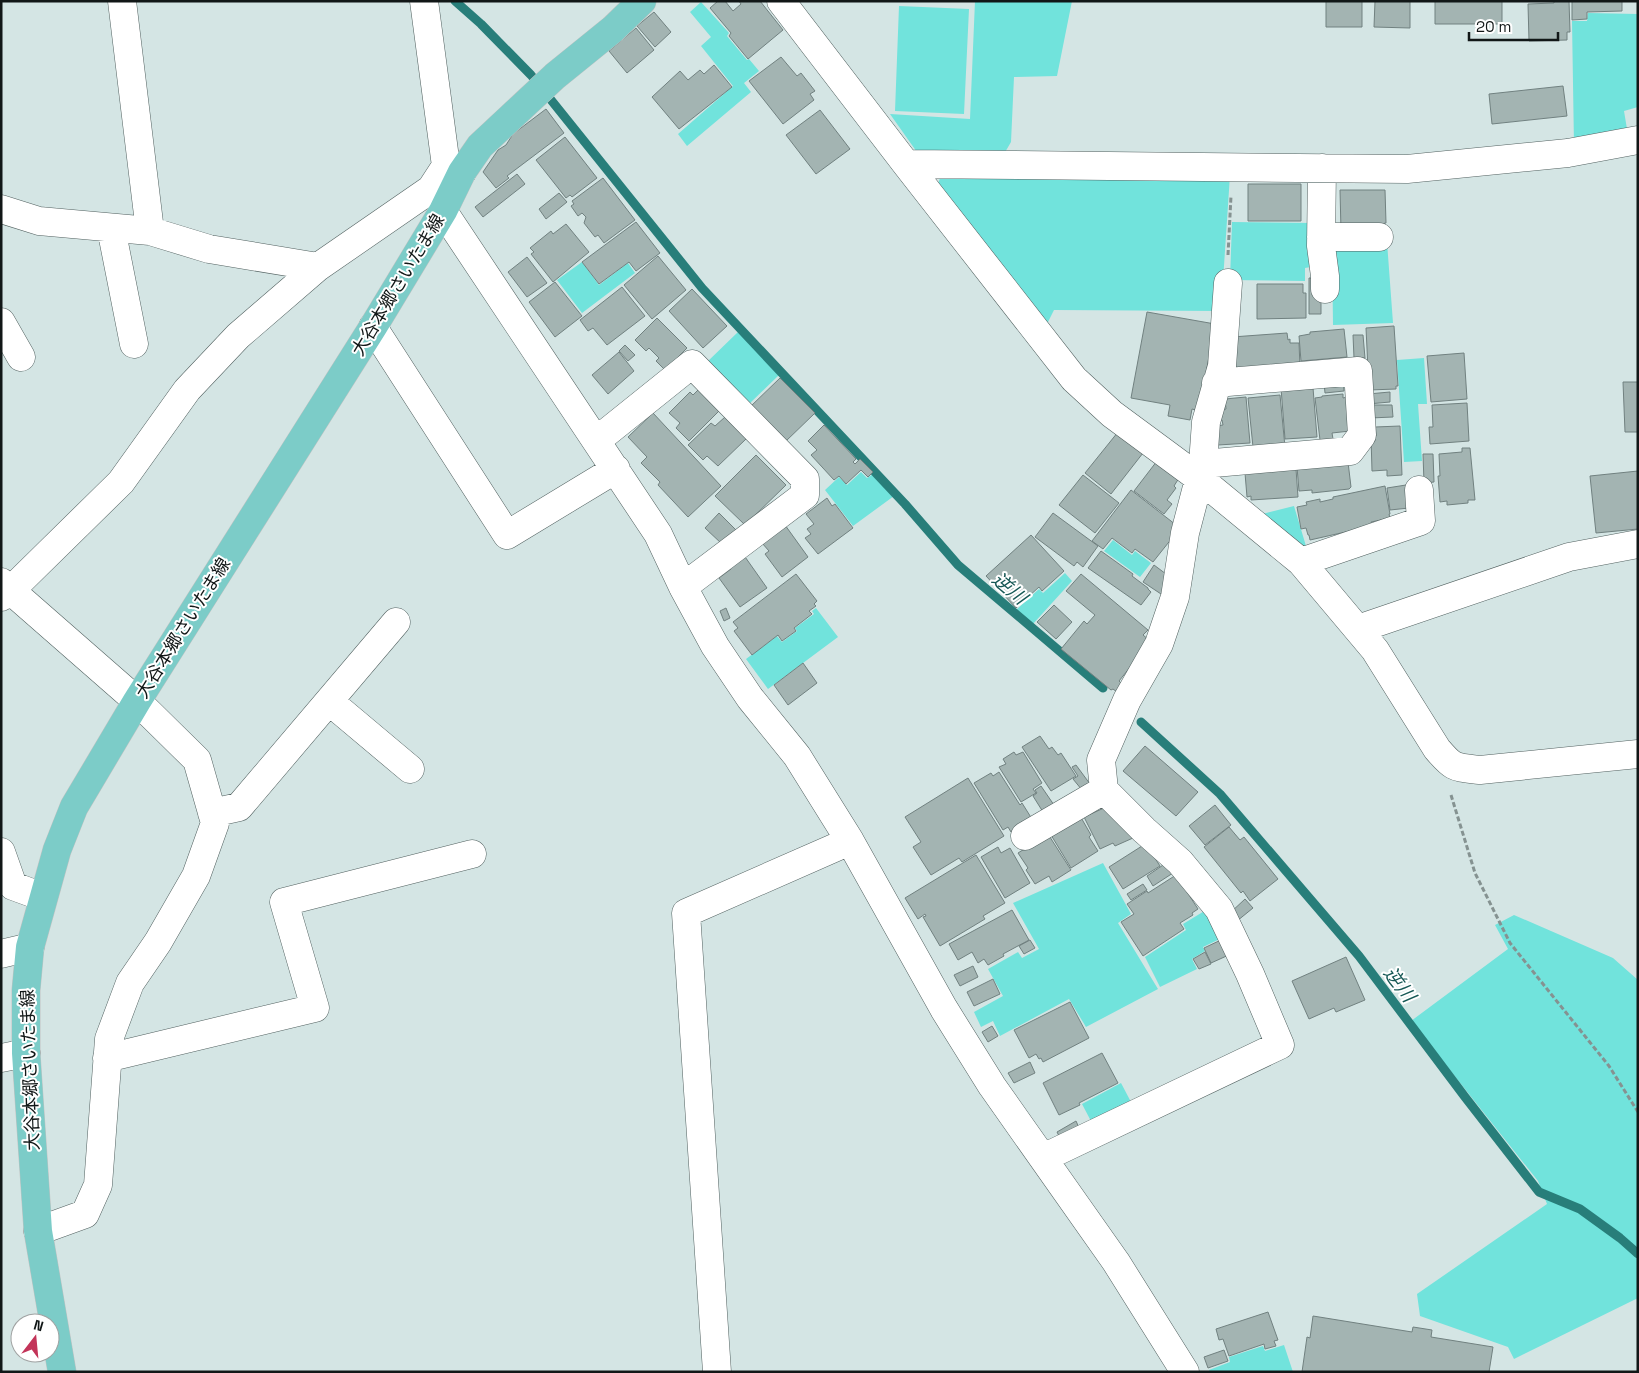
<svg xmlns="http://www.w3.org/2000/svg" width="1639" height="1373" font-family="'Space Grotesk','Noto Sans JP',sans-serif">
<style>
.green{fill:#71e3dc}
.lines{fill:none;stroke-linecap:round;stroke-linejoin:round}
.stream{stroke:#287e7a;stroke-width:9}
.building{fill:#a3b4b2;stroke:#718180}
.minor-casing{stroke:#526160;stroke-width:29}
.major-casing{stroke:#c1c3c3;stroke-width:29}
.path{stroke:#859291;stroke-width:3;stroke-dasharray:5 2.5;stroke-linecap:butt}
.minor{stroke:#fff;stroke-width:28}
.major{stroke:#7cccc8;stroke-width:28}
.labels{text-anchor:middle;stroke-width:4;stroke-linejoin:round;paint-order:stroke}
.street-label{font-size:18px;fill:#111717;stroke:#fff}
.water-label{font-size:19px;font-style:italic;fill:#165855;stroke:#fff}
</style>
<rect width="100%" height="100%" fill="#d4e5e4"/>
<path class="green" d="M975,1H1072L1057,76L1014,77L1011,142L1004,154L919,155L890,114L970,119Z
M701,2L729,33L727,36L747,60L749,59L759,71L744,83L751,92L687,146L678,134L733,86L701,46L711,37L690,12Z
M899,6L969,9L964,114L895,111Z
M1588,13L1638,14V107L1624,111L1628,135L1574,146L1572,21H1587Z
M943,170L1230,175L1221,311L1054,310L1046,326L936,189Z
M1232,222L1312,223L1311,267L1305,268V281L1230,280Z
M1387,242L1393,323L1333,325L1332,245Z
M582,262L599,285L628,263L635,273L582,313L557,280Z
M738,332L779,375L747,406L706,363Z
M1424,358L1427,404H1418L1422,461L1404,462L1397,360Z
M861,472L867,478L873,474L894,496L853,526L825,490L839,477L847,485Z
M1294,506L1306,546L1300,549L1258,515Z
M1113,540L1132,555L1135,551L1151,563L1140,577L1104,551Z
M1065,573L1072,581L1032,625L1016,610L1039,589L1043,593Z
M816,608L838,637L768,689L746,659L777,636L782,642L797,631L795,628L814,614L812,611Z
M1103,863L1131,914L1118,923L1158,989L1086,1027L1069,999L1000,1036L993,1021L981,1027L974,1012L1003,996L988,969L1018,952L1022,958L1039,949L1013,903Z
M1211,907L1226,936L1203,947L1205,951L1192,959L1197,969L1160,987L1145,957L1186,930L1183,924Z
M1514,915L1613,958L1638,980V1298L1514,1359L1508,1347L1420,1316L1417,1294L1547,1204L1538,1181L1411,1021L1508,949L1495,925Z
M1121,1083L1131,1102L1092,1123L1082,1104Z
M1284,1345L1293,1372H1210L1209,1370L1230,1362L1229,1357L1263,1346L1265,1351Z"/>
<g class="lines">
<path class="stream" d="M455,1L481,24L531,75L702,288L905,504L958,565L1103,688
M1141,722L1220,794L1359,956L1465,1097L1539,1192L1580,1209L1620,1238L1638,1254"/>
</g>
<path class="building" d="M718,1H725L733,11L741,4L739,1H760L783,30L748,59L729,36L731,33L710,8Z
M1326,1H1362V27H1326Z
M1375,1H1410V28L1374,27Z
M1435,1H1502V24H1435Z
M1554,1H1569L1570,32H1567V40L1529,41L1528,4L1554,3Z
M1572,1H1622V11L1587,12V19L1572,20Z
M654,12L671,32L655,47L637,26Z
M636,28L654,50L627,73L609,51Z
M781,57L797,76L801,73L815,91L810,94L814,100L783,124L749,81Z
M714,65L732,87L679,129L652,97L680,71L688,80L700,70L704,74Z
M1563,86L1567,116L1492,124L1489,94Z
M546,109L564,133L507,176L509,178L496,188L483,172L498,150L506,145L513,134Z
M820,110L850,149L816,174L786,135Z
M565,137L597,178L572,197L570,195L566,198L536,160Z
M517,174L525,184L483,217L475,207Z
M603,178L635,220L604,243L598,235L595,237L584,223L586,217L582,213L578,216L571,206L574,204L572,201Z
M1248,184H1301V221H1248Z
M1340,190H1385L1386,223L1381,224L1382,231H1341Z
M559,193L567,202L546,219L539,209Z
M636,222L660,253L636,271L629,262L599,284L582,262Z
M566,224L589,252L553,282L531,254L534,252L530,248L551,231L553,234Z
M658,256L686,290L652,319L624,285Z
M527,257L547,283L527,297L508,272Z
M1309,278H1321V314H1309Z
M555,282L582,316L555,337L529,302Z
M1257,284H1303V293H1306V318L1257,319Z
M622,287L645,316L607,345L593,328L588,331L580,320Z
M692,289L727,326L703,348L669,311Z
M1147,312L1215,324L1199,411L1192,409L1190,420L1168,416L1170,405L1131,398Z
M657,318L687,348L665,370L656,361L659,358L649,348L646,351L635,340Z
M1394,326L1398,386H1396V389L1369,390L1366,328Z
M1344,329L1347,357L1301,361L1299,336L1310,334V332Z
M1287,333L1288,340L1290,339V343H1299L1300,367L1240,371L1234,365L1232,337Z
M1353,335H1363L1365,358H1354Z
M625,345L635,355L628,361L619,351Z
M619,352L634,371L608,394L592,375Z
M1464,353L1467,399L1431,402L1427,356Z
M780,378L815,413L785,442L750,407Z
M1343,381L1344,391L1325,393L1324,383Z
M1623,382H1638V432H1625Z
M1281,388H1313L1317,437L1285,439Z
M699,389L720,410L689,441L676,428L680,423L669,413L690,392L693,395Z
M1390,392V402L1368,404V394Z
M1343,394V398L1347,397L1350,431L1332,433L1333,439L1320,440L1315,398L1322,397V396Z
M1280,395L1285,447H1253L1248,398Z
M1246,397L1250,443L1218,445L1216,426L1223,425L1222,420H1220L1219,410L1226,409L1225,399Z
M1467,403L1469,441L1430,444L1429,427H1433L1432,405Z
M1370,405H1392L1393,417L1370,418Z
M653,413L721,486L688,517L658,485L660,482L641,463L647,457L628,437Z
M725,417L746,439L718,466L707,456L703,460L688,445L711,423L715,426Z
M824,425L856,459L853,462L855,464L860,459L873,472L868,477L861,470L846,484L839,476L834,480L811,455L817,450L808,441Z
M1400,426L1402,475L1387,476V470L1372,471L1371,437L1376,436L1375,427Z
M1118,432L1143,453L1111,494L1085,473Z
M1462,448H1470L1475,500H1468V503L1447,505V501L1440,502L1438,476H1440L1439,454L1462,452Z
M1423,454H1433L1434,482L1424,483Z
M756,455L786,485L745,525L715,496Z
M1157,461L1179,478L1174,486L1176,488L1167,500L1172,504L1164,514L1134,491Z
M1348,462L1351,487L1349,489L1312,493V490L1299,491L1297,467Z
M1296,469L1298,497L1251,500V496L1247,497L1245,473Z
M1638,471V529L1596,533L1590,476Z
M1083,475L1119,503L1095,533L1059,505Z
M1406,485L1409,508L1390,510L1387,488Z
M1385,486L1390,514H1389L1390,518L1371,522L1372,526L1310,540L1309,535H1308L1306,528L1301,529L1297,507L1307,505L1306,502L1320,499V502L1333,499V497Z
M1131,490L1180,528L1153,562L1135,549L1132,553L1112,538L1103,549L1092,541Z
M827,498L832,506L835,504L853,528L818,554L805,538L811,534L807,529L814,524L806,514Z
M719,513L736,530L722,544L705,528Z
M1053,513L1098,546L1083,567L1077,562L1074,566L1035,537Z
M785,525L808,557L782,577L765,554L769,551L762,543Z
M1031,535L1064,571L1042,591L1039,587L1016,608L986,576Z
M1101,551L1133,574L1132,576L1148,588V589L1151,592L1141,605L1088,568Z
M743,554L767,588L740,607L719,578L731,569L728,565Z
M1154,565L1170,577L1167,598L1143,582Z
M796,574L817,601L814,604L816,606L809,611L812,614L794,628L796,631L782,641L778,635L752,655L734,631L738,628L733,622Z
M1081,574L1148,630L1143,635L1149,640L1137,654L1139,656L1119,681L1123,685L1117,692L1113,689L1111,690L1061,649L1084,621L1087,624L1095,615L1066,591Z
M1054,605L1072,622L1056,639L1037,622Z
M726,608L730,618L724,621L720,611Z
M803,663L817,683L788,705L774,685Z
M1040,736L1049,749L1052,747L1058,755L1061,753L1076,776L1051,791L1022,747Z
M1145,746L1198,792L1176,816L1123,771Z
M1014,752L1016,755L1023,752L1042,783L1033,789L1036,793L1021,802L999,767L1006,764L1003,759Z
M1076,765L1090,784L1082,790L1073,779L1078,776L1072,767Z
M999,772L1020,805L1022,803L1032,819L1011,832L1008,827L1003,830L974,783L991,773L993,776Z
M968,778L1004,836L962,862L959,858L931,875L913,847L921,842L905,817Z
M1041,786L1054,805L1043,812L1033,796L1037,793L1035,790Z
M1215,805L1231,825L1205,845L1189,826Z
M1104,808L1105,811L1111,808L1118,824L1121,822L1133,838L1115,846L1113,843L1100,849L1084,817Z
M1079,814L1091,835L1089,837L1098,851L1071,868L1051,835Z
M1229,827L1240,840L1244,837L1278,879L1250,901L1243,891L1241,893L1204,847Z
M1048,834L1071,870L1052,882L1049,876L1035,884L1026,870L1028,868L1018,853Z
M1142,846L1144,848L1147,846L1160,866L1123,889L1109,867Z
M998,847L1001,853L1010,848L1030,883L1005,898L981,857Z
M976,855L1005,903L983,916L985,919L940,946L923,917L926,916L925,914L918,919L905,898Z
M1166,863L1173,873L1153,886L1147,876Z
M1176,875L1198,909L1192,913L1193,915L1180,923L1184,929L1143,956L1121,922L1134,914L1127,904L1147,891L1148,893Z
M1143,884L1147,890L1131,900L1127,894Z
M1245,899L1253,908L1237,921L1230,913Z
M1012,910L1029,940L1003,954L1004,956L988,965L984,959L978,963L972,952L958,960L949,944Z
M1223,939L1231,954L1211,963L1204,948Z
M1030,940L1035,948L1024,954L1019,946Z
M1205,952L1211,964L1199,969L1193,959Z
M1346,957L1365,1000L1336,1012L1334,1008L1309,1019L1292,981Z
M973,966L978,977L960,986L954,975Z
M993,979L1000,994L974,1006L967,992Z
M1070,1002L1089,1038L1043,1062L1041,1058L1039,1059L1036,1054L1029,1058L1014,1030Z
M992,1026L998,1036L988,1042L982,1032Z
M1102,1053L1118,1083L1079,1103L1080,1105L1059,1115L1043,1083Z
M1030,1062L1035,1073L1014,1083L1008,1073Z
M1076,1121L1080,1130L1061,1140L1057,1132Z
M1268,1312L1278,1340L1274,1341L1276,1346L1265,1349L1264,1344L1229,1356L1223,1339L1219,1340L1216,1329Z
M1313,1316L1412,1332L1413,1327L1432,1330L1431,1337L1493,1347L1489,1372H1302L1307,1337L1310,1338Z
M1224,1350L1228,1361L1208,1368L1204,1357Z"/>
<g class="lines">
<defs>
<path id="minor" d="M122,1L150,231
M424,1L446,166
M781,1L906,164L1074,379L1112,414L1200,479L1301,562L1375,650L1437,749C1454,769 1454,767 1480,770L1638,754
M906,164L1407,169L1568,153L1638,140
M1322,168L1321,246L1325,276V289
M1,209L39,221L150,231L209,249L318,267L431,189L446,166L462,172
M443,211L658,534L683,587L715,646L750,698L797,756L850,841L944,1009L992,1086L1116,1262L1185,1372
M111,228L134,344
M1321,237H1379
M1,322L21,357
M373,327L507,535L616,469
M596,441L692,364L805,479V495L683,587
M1203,464L1350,451L1362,435L1358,371L1216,383
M1301,562L1421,521L1419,490
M1,582L137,701L197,760L215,823L196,876L158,942L130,983L109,1039L98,1185L85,1214L38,1231
M1,597L11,590L121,482L187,390L238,336L318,267
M1358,629L1569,557L1638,544
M329,701L410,769
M1104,790L1101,760L1127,700L1159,644L1175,597L1185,533L1203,464L1206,422L1222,366L1228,283
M212,813L239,807L396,622
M1025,836L1104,790L1144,830L1180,862L1219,909L1250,974L1280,1045L1043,1158
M1,852L13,886L43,897
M1,954L30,947
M1,1058L26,1053
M107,1058L315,1008L284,902L472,854
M717,1372L686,913L850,841"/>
<path id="major" d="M62,1372L38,1231L26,1053V990L30,947L57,850L74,807L137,701L373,327L443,211L462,172L480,146L555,76L613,29L642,1"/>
</defs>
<use href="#minor" class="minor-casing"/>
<use href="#major" class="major-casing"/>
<path class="path" d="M1228,255L1231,196
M1451,795L1475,873L1510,943L1609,1066L1638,1112"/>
<use href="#minor" class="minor"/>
<use href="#major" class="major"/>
</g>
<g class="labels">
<g class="street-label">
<text transform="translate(398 285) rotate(-59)" y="6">大谷本郷さいたま線</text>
<text transform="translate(183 628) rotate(-58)" y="6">大谷本郷さいたま線</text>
<text transform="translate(30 1070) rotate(-92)" y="6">大谷本郷さいたま線</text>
</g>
<g class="water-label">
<text transform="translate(1010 588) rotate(40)" y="7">逆川</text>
<text transform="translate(1400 984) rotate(53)" y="7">逆川</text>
</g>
</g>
<rect width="1639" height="1373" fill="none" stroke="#111717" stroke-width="5"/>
<g transform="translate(35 1338) rotate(16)"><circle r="24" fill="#ffffff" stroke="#a0a2a2"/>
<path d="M0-4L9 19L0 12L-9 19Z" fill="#c33459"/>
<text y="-8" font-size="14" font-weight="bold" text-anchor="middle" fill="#111717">N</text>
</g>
<path d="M1469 32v8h89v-8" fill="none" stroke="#111717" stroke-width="2.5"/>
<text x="1476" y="32" font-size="15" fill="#111717" stroke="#ffffff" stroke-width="4" paint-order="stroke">20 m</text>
</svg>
